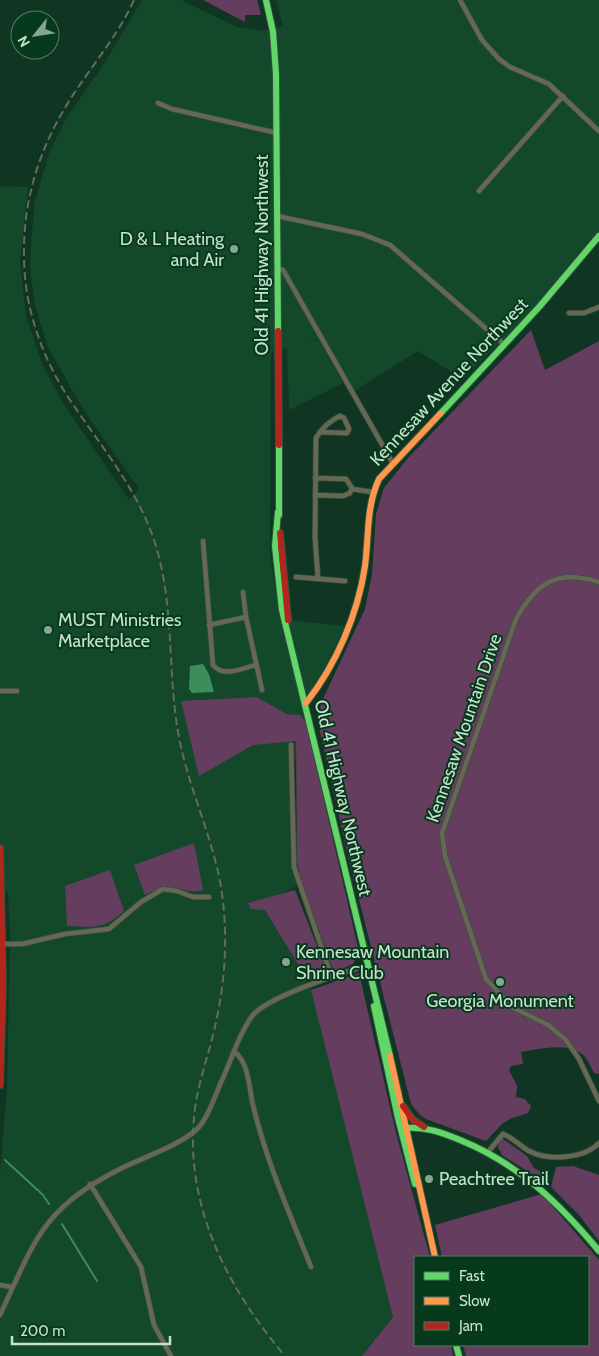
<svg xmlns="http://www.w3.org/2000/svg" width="599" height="1356" font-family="Cabin,sans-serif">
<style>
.built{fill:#13482a}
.green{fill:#643d5f}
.water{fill:#3d8c5b}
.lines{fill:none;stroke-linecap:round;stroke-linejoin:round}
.stream{stroke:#3d8c5b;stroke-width:2}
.street-casing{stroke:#345241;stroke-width:6}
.fast-casing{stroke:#345241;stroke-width:8}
.slow-casing{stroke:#345241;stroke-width:8}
.jam-casing{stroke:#345241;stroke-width:8}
.street{stroke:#676753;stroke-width:4.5}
.fast{stroke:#63d668;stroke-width:6}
.slow{stroke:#ff974d;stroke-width:6}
.jam{stroke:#b3261e;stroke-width:6}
.rail{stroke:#646c5d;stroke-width:2;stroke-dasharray:8 4;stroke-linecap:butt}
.poi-dot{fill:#85a691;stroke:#07391d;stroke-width:2}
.labels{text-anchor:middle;stroke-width:4;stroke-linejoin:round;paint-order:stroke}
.poi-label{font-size:18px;fill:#c4e2cc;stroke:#07391d;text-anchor:start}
.street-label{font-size:18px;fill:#c4e2cc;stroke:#07391d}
</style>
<rect width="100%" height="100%" fill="#103623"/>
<path class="built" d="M142,0H181L237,27L264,31L283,26L276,0H599V231L527,315L463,379L418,351L354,391L324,337L305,343L319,340L343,383L289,410L287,348L271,352L270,554L280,619L345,626L309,703L292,773L301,884L264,903L320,1006L393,1317L362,1356H0V1175L7,1087L10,932L8,892H0V186L28,187L20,262L26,315L43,366L63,403L129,500L139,489L85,412L47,346L35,304L30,269L31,244L35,201L49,153L67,117L106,61Z"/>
<path class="green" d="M203,0H257L261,15H245V22Z
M531,330L545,370L599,341V1074L594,1073C591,1068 587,1057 582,1054C566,1042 539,1049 521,1052L523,1064L511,1066L509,1070L517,1086L516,1097L525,1099L531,1106L528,1113L510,1119L502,1124L486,1141L426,1119L419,1114L411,1104L348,856L320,732L319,715L321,703L365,609L372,574L376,514L384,488L408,458Z
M256,697L287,714L300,715L306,723L359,952L353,964L334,972L302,885L297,862L296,741L253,745L199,776L181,701Z
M194,843L203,890C178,896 178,877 145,895L134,865Z
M110,870L124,911C103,930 94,927 67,926L65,886Z
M295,890L328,974L308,981L265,910L251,909L248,903Z
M359,973L396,1133L430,1257H415V1345H451L453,1356H362L393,1317L311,990Z
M503,1139L527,1156L534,1168L545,1174L541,1180L502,1155L498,1147L499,1141Z
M573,1166L599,1175V1241L579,1215L551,1187L556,1167Z
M542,1194L599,1260V1356H466L463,1345H588V1257H442L435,1225Z"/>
<path class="water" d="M203,664L209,674L214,692L192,693L189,689L190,666Z"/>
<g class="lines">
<path class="stream" d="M5,1160L43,1195L49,1204
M62,1224L97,1281"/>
<defs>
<path id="street" d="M460,0L482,40L499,59L510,67L549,84L599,131
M158,103L172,109L277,133
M479,191L563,96
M277,216L362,234L390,245L505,345
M277,268L283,270L392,462
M569,313H584L599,307
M352,489L372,492
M315,495L343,496L350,493L352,488L346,479L315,478
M203,541L213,665C223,678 243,668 256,665
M296,577L345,581
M318,579L315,537L316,438C322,428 329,421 340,416L344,418L349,429L347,433H344L320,432
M599,582C557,569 536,583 516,619L442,833L445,856L486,979L512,1007L548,1025L566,1040L579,1059L599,1101
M243,592L246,617L262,690
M209,625L246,617
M0,691H17
M291,745L294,867L332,978
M2,944H22L65,934L109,929L141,902L163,889L177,891L193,897H209
M235,1052C248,1063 249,1084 252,1101C265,1158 289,1212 311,1267
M488,1152L503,1134C512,1137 520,1146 529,1151C548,1161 584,1159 599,1143
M90,1184L141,1267L154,1325L171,1356
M0,1285L12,1287
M0,1315C35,1240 43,1207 122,1168C144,1157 178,1146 196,1130C207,1121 216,1093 222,1080C232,1059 239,1033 253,1015C269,996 341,974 367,965"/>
<path id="fast" d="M266,0L273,32L276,74L278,331
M440,414L540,306L599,236
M279,445V515
M278,512L275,546L282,610L390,1056
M374,1006L398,1118L415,1184
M405,1128C425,1126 443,1133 460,1140C519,1164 559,1203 599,1251
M456,1345L459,1356"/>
<path id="slow" d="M306,703C336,665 358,614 365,566C369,536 366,507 379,479L440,414
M390,1056L435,1257"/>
<path id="jam" d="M278,331L279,445
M280,533L288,620
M0,848L3,984L0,1085
M403,1106L412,1119L424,1127"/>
</defs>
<use href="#street" class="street-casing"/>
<use href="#fast" class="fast-casing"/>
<use href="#slow" class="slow-casing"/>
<use href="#jam" class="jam-casing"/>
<use href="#street" class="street"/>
<use href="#fast" class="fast"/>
<use href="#slow" class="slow"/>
<use href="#jam" class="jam"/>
<path class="rail" d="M134,0C120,31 98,58 79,86C43,138 23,193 24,256C24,307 42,358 70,400C100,445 135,486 153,537C175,601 167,667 178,732C187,785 212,834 221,887C229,939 225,988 212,1039C207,1058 201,1077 197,1096C179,1194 223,1283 285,1356"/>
</g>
<g class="poi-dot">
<circle cx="234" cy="249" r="5"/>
<circle cx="48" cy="630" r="5"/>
<circle cx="286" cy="962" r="5"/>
<circle cx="500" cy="982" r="5"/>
<circle cx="429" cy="1179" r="5"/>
</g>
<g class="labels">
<g class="poi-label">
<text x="224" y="245" text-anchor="end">D &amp; L Heating<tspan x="224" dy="21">and Air</tspan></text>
<text x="58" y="626">MUST Ministries<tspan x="58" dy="21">Marketplace</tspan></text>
<text x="296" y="958">Kennesaw Mountain<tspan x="296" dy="21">Shrine Club</tspan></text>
<text x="500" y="1007" text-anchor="middle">Georgia Monument</text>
<text x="439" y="1185">Peachtree Trail</text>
</g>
<g class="street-label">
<text transform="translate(262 255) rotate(-90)" y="6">Old 41 Highway Northwest</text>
<text transform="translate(449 382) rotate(-47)" y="6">Kennesaw Avenue Northwest</text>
<text transform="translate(464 728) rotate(-71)" y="6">Kennesaw Mountain Drive</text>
<text transform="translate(343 798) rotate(77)" y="6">Old 41 Highway Northwest</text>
</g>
</g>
<rect x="414" y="1256" width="175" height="90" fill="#07391d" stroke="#537d63"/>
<rect x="424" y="1272" width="25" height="8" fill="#63d668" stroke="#537d63"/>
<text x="459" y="1281" font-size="15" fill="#c4e2cc">Fast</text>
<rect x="424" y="1297" width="25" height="8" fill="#ff974d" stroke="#537d63"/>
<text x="459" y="1306" font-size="15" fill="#c4e2cc">Slow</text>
<rect x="424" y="1322" width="25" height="8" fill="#b3261e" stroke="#537d63"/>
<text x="459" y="1331" font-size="15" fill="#c4e2cc">Jam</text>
<g transform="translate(35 35) rotate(240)"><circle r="24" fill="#07391d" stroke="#537d63"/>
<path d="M0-4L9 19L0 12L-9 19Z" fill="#85a691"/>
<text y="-8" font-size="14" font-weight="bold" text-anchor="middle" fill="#c4e2cc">N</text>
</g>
<path d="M12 1336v8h158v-8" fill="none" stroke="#c4e2cc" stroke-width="2.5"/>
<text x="20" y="1336" font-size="15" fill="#c4e2cc" stroke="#07391d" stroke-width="4" paint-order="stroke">200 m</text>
</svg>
